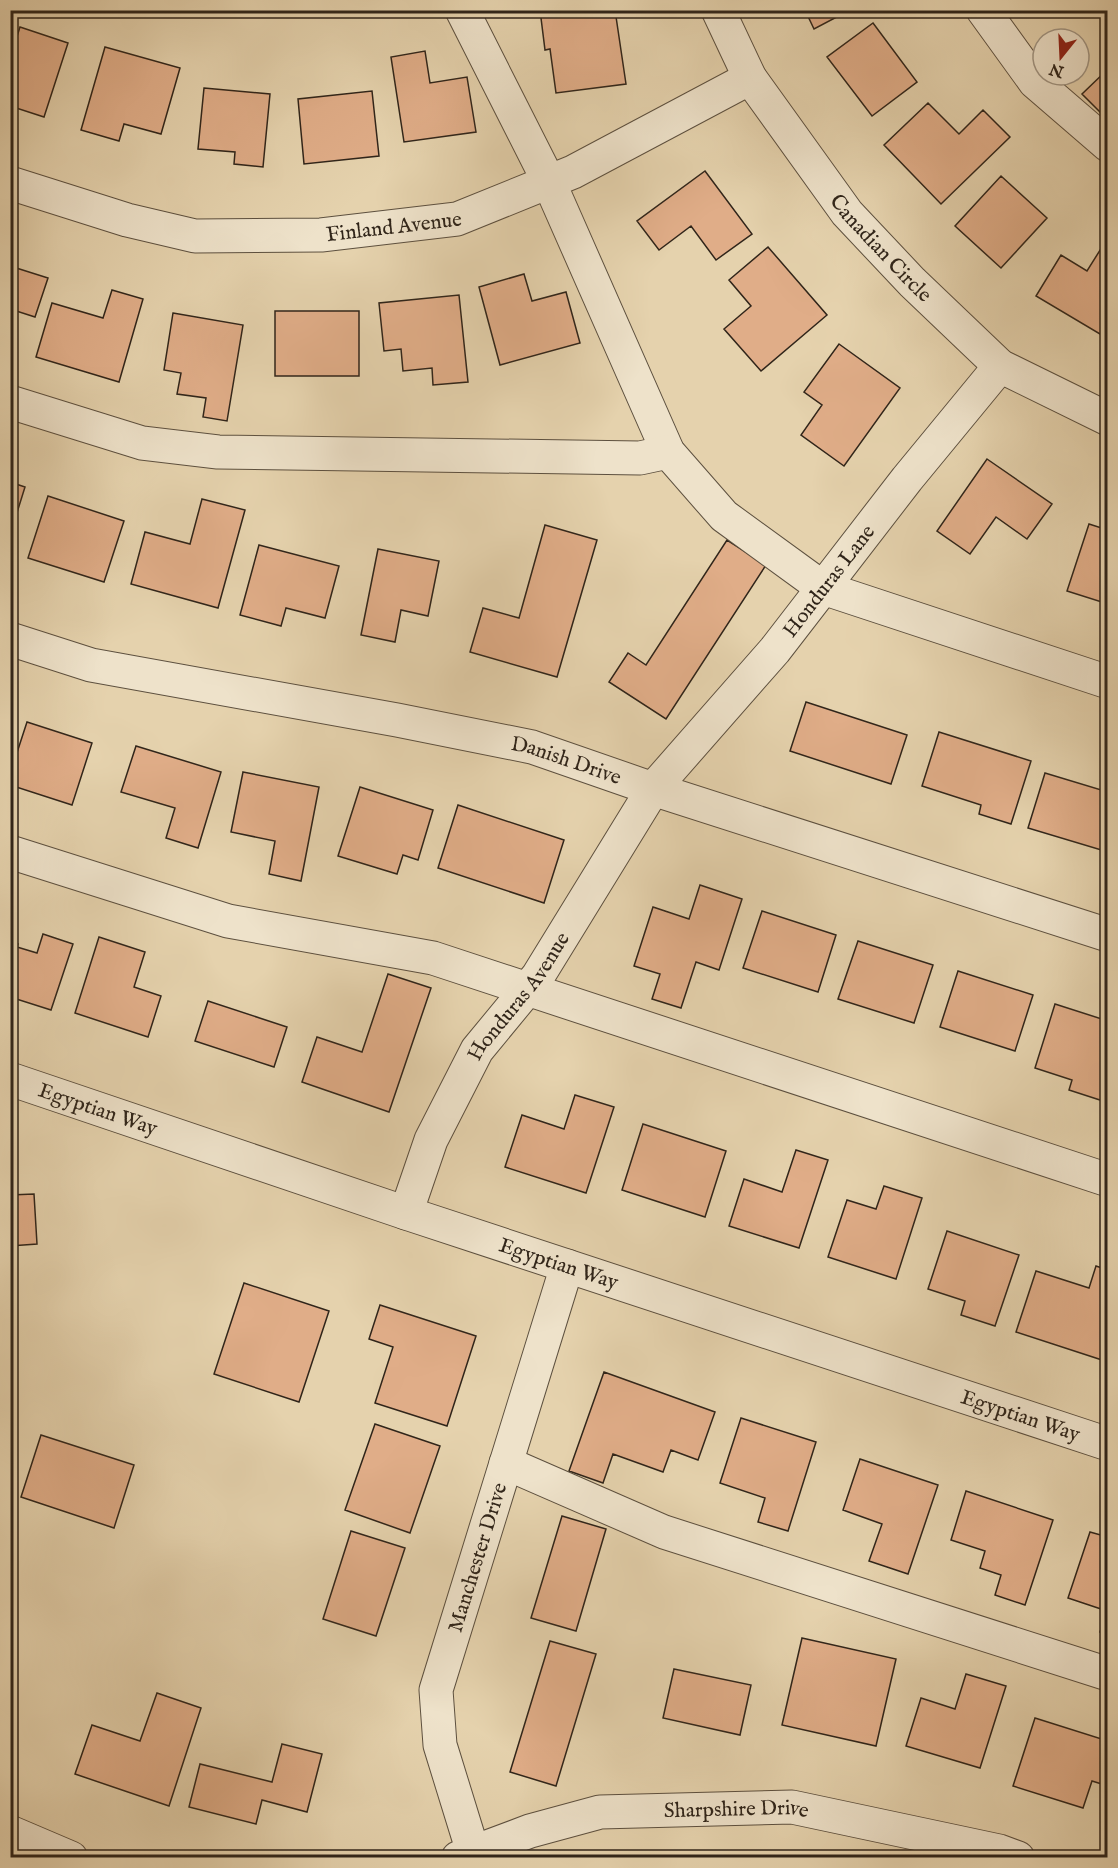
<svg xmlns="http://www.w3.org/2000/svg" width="1118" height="1868" font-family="'IM FELL English',serif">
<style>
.building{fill:#e0ad88;stroke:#30251a;stroke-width:1.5}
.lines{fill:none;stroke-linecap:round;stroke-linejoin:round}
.minor-casing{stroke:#5d503f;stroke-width:35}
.minor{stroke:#eee2ca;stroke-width:33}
.labels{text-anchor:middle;stroke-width:6;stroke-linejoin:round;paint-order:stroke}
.street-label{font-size:21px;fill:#30251a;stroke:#eee2ca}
</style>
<rect width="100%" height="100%" fill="#e5d2ad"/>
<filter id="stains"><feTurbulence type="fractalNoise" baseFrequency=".00333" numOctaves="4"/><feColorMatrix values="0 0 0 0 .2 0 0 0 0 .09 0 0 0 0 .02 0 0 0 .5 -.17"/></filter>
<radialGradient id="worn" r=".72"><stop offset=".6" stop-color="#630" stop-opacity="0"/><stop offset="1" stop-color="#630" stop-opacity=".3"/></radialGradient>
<path class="building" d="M540,10H615L626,84L556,93L550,49L545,50Z
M805,10H850L814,29Z
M873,23L917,82L872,116L827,57Z
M20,27L68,43L44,117L10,106V48L13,49Z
M105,47L180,68L161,134L124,124L119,141L81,130Z
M425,51L430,83L467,77L476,132L404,142L391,57Z
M1108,69V120L1082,94Z
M204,88L270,94L263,167L234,164L235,152L198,149Z
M372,91L379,156L304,164L298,99Z
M928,103L959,134L983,110L1010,137L941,204L884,145Z
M705,171L752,234L716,260L691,226L659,250L637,221Z
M1001,176L1047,218L1001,268L955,226Z
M1107,239L1108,333L1105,337L1036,296L1061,255L1087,271Z
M768,247L827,315L761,371L724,329L751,306L729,280Z
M10,266L48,278L35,317L10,309Z
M524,274L532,301L566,292L580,343L500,365L479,287Z
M112,290L143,299L119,382L36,357L52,303L103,318Z
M459,295L468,382L433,385L432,368L403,371L401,349L384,351L379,303Z
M275,311H359V376H275Z
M173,313L243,325L227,421L203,417L206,398L177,394L181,373L164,370Z
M839,344L900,388L844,466L801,435L822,405L804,392Z
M987,459L1052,504L1027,539L996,517L970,554L937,531Z
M10,482L25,487L10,535Z
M48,496L124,521L104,582L28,558Z
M202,499L245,510L218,608L131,584L145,532L190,544Z
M1089,524L1108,530V604L1067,591Z
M545,525L597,540L557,677L470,652L483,608L519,618Z
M727,540L766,565L666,719L609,682L628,653L646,665Z
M259,545L339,566L325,618L286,608L281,626L240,615Z
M378,549L439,561L428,616L401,610L395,642L361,635Z
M806,702L907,735L891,784L790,751Z
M27,722L92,743L72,805L10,785V774Z
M939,732L1031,761L1011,824L979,814L981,805L922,786Z
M136,746L221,772L198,848L166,838L175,808L121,792Z
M243,772L319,787L301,881L269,874L275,841L231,832Z
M1045,773L1108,792V852L1028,828Z
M360,787L433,810L418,860L403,855L397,874L338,856Z
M458,805L564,840L544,903L438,868Z
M700,885L742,899L719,970L696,962L681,1008L652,999L660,974L634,966L653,907L689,919Z
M762,911L836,935L818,992L743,968Z
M43,934L73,944L51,1010L10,997V941L18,944L17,947L37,953Z
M99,937L145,952L134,987L161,996L148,1037L75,1013Z
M858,941L933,965L914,1023L838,999Z
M958,971L1033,995L1015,1051L940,1027Z
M388,974L431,988L389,1112L302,1082L317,1037L362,1052Z
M208,1001L287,1027L274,1067L195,1041Z
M1055,1004L1108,1021V1086L1103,1101L1069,1090L1072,1080L1035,1068Z
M575,1095L614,1107L586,1193L505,1167L522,1115L564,1129Z
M643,1124L726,1151L705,1217L622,1190Z
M796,1150L828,1160L799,1248L729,1226L744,1179L782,1192Z
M884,1186L922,1198L896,1279L828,1257L847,1200L876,1209Z
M34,1194L37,1244L10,1246V1195Z
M947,1231L1019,1255L995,1326L961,1315L965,1301L928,1289Z
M1096,1266L1108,1270V1344L1102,1360L1016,1332L1036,1271L1089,1288Z
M244,1283L329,1311L299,1402L214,1374Z
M380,1305L476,1336L447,1426L375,1403L393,1347L369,1339Z
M604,1372L715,1412L698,1460L671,1450L663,1472L613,1454L603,1483L569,1471Z
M741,1418L816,1442L788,1531L758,1522L765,1498L720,1483Z
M375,1424L440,1446L410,1533L345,1510Z
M41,1435L134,1465L114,1528L21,1497Z
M860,1459L938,1485L908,1574L869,1561L882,1524L843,1510Z
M966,1491L1053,1520L1025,1605L995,1595L1001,1575L980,1568L985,1551L951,1540Z
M562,1516L606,1529L576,1631L531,1618Z
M351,1531L405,1548L376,1636L323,1619Z
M1090,1532L1108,1537V1634L1100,1632L1107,1611L1068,1598Z
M802,1638L896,1659L876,1746L782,1725Z
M550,1641L596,1654L556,1786L510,1772Z
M674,1669L751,1685L740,1735L663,1718Z
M966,1674L1006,1686L980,1768L906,1746L921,1698L955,1709Z
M157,1693L201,1708L169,1806L75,1774L92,1725L140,1741Z
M1035,1718L1108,1741V1786L1092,1781L1083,1808L1013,1786Z
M282,1744L322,1754L307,1812L262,1800L256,1824L189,1807L200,1764L272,1782Z"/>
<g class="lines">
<defs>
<g id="minor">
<path d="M462,10L549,182L668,452L724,516L823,588L1108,682"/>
<path id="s1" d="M718,10L750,78L847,213L912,282L1000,366L1108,419"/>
<path d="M983,10L1035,82L1108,145"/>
<path id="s2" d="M10,183L127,220L195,236L321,235L457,219L573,172L750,78"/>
<path d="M10,402L142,443L218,452L640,458L668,452"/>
<path id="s3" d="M10,639L91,665L397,720L532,747L653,789L1108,935"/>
<path d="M10,852L228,921L433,958L1108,1180"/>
<path id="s4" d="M10,1079L406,1213L1108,1444"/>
<path id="s5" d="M406,1213L431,1140L477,1050L538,976L653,789L775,650L907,479L1000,366"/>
<path d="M506,1463L664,1532L1108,1674"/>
<path d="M10,1832L71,1858"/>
<path id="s6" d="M473,1852L440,1745L436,1690L567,1266"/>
<path id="s7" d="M458,1858L530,1831L600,1812L792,1807L999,1851L1018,1858"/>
</g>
</defs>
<use href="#minor" class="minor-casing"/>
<use href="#minor" class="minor"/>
</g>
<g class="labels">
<g class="street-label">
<text dy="7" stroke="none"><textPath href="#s2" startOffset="392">Finland Avenue</textPath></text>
<text dy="7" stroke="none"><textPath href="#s1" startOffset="290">Canadian Circle</textPath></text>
<text dy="7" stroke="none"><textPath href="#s5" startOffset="766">Honduras Lane</textPath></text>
<text dy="7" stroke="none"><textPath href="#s3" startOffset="570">Danish Drive</textPath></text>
<text dy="7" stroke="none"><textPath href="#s5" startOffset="246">Honduras Avenue</textPath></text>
<text dy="7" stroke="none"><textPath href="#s4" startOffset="93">Egyptian Way</textPath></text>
<text dy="7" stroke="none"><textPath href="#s4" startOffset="579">Egyptian Way</textPath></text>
<text dy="7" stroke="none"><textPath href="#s4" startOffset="1065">Egyptian Way</textPath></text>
<text dy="7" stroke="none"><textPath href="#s6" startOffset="306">Manchester Drive</textPath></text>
<text dy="7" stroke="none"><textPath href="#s7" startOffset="286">Sharpshire Drive</textPath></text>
</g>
</g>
<rect width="1118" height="1868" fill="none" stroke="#e5d2ad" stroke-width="36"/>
<rect x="12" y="12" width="1094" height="1844" fill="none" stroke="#30251a" stroke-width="3"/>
<rect x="18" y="18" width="1082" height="1832" fill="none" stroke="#30251a" stroke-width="1.5"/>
<g transform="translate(1061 57) rotate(198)"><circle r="28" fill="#eee2ca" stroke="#a29684" stroke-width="1.5"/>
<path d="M0-4.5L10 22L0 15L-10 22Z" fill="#8f2418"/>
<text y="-9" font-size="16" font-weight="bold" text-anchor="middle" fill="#30251a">N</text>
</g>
<rect width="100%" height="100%" filter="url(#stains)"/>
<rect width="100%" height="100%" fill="url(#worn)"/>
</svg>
